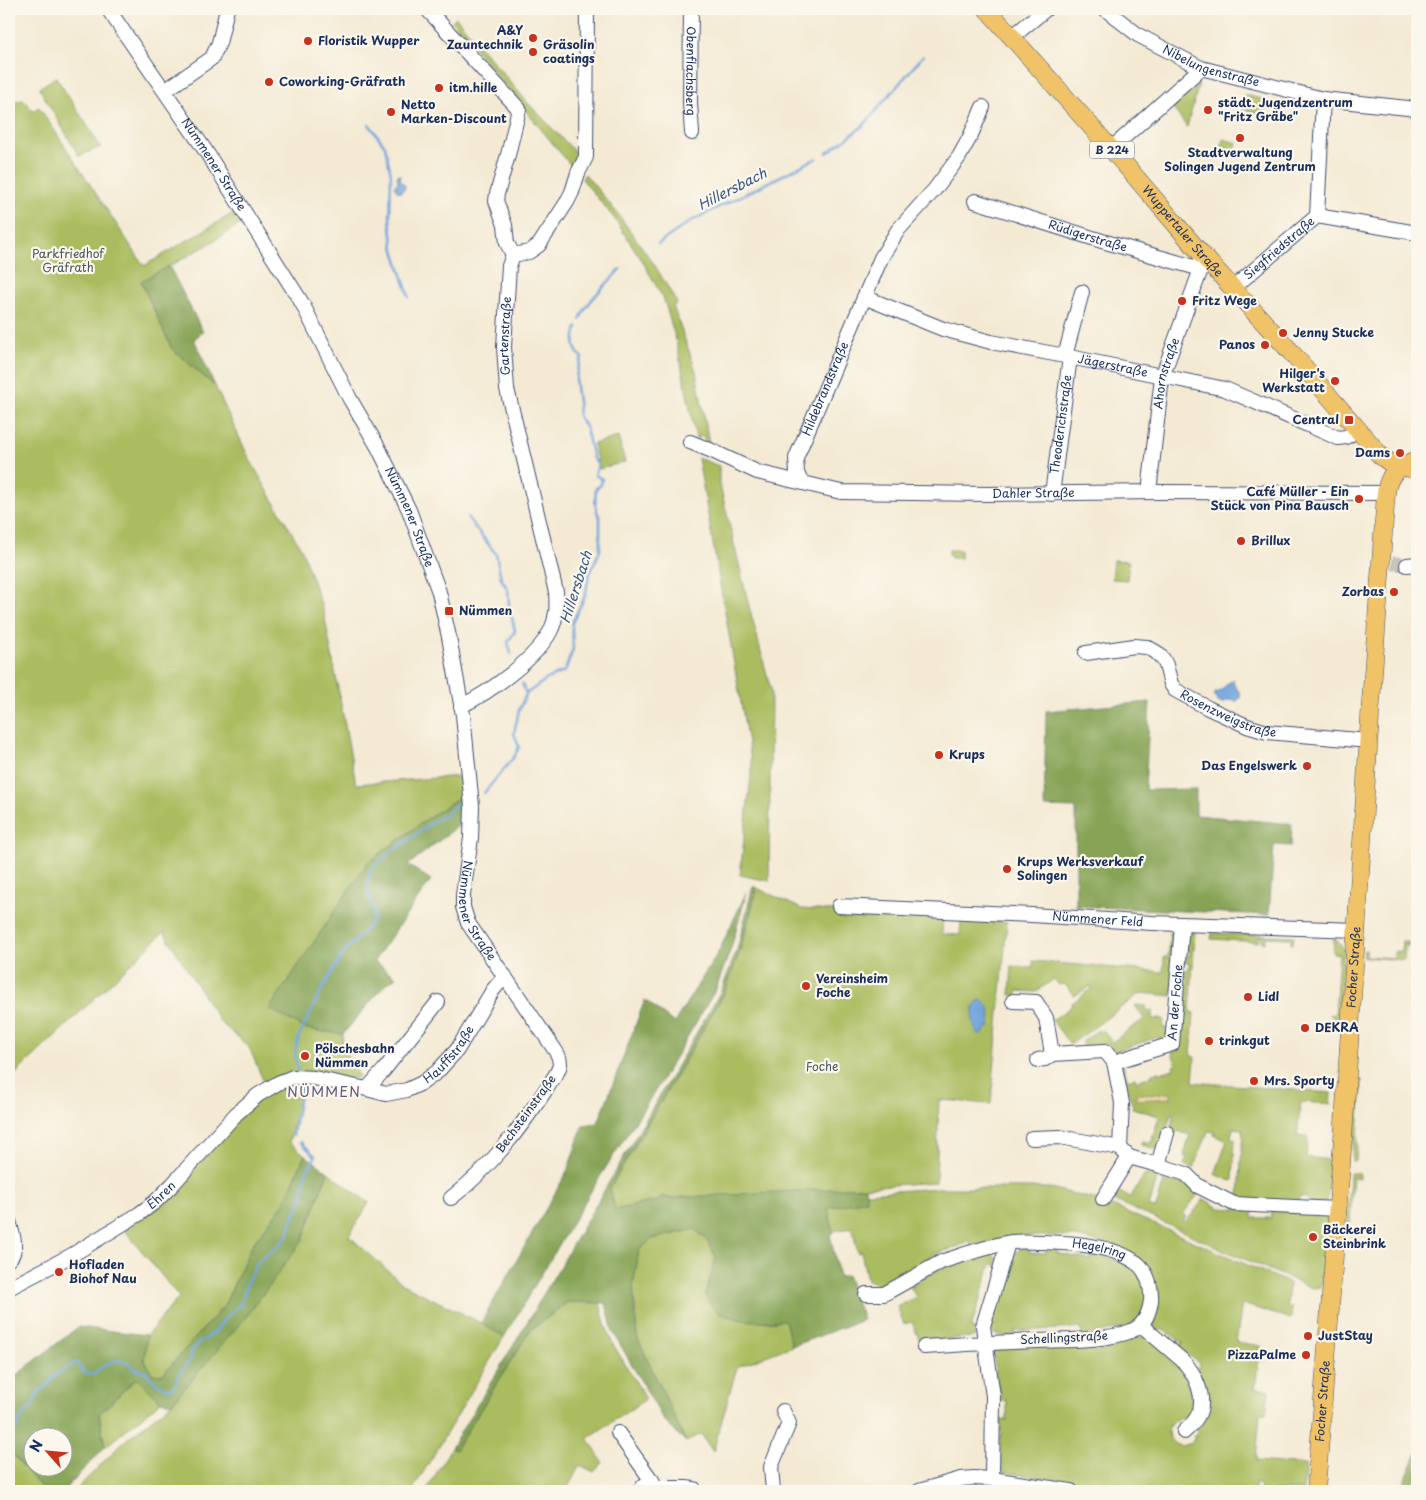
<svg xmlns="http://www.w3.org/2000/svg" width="1426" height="1500" font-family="'Playpen Sans',sans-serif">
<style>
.green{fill:#aabc5f;stroke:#62765e}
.forest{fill:#87a456;stroke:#516a5a;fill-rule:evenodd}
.sand{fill:#eeda9e;stroke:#84847e}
.water{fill:#71a4dd;stroke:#466a9e}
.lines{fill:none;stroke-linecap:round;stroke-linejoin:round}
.stream{stroke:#71a4dd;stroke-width:2.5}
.minor-tunnel{stroke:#c9c5bc;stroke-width:14;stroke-dasharray:14 7;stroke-linecap:butt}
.minor-casing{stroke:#3c4b70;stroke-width:16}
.major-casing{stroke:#3c4b70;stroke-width:19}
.minor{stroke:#fff;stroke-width:14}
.major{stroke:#f1c369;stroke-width:18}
.poi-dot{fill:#c8321e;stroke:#fbf7ec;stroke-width:2}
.labels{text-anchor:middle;stroke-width:4.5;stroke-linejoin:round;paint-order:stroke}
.shield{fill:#fbf7ec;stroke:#5e6b89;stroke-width:1}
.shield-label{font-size:11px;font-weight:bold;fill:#1b2f5e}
.poi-label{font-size:12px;font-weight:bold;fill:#1b2f5e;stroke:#fbf7ec;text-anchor:start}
.street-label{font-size:12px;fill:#1b2f5e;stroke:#fbf7ec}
.park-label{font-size:12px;fill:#46595e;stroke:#fbf7ec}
.water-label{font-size:14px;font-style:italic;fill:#39588a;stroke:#fbf7ec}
.neighbourhood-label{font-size:14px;letter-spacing:1px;fill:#655681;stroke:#fbf7ec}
</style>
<rect width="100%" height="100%" fill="#fbf7ec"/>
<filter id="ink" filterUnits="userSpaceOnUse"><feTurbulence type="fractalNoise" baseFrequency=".02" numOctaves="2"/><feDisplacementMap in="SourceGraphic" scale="10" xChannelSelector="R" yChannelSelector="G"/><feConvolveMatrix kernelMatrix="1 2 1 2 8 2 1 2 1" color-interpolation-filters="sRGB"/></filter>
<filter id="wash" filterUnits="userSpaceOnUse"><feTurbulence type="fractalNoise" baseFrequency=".0096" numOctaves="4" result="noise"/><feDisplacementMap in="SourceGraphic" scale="20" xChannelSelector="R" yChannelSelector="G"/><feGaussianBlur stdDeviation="1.12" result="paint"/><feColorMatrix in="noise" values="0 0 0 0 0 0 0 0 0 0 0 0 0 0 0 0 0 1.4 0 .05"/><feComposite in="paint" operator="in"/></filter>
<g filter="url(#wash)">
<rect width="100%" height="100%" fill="#f4ead4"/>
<path class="green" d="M456,17L527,102L580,157L572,167L452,21Z
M56,77L101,147L79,156L39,88Z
M1199,84L1187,127L1172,107Z
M1245,95L1266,100L1262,114L1242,109Z
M24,100L33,111L39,107L144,266L235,212L242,223L204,247L141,282L172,349L215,386L250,460L302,550L324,613L356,784L461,776L464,794L423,822L367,863L317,1031L343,1034L342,1044L350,1053L347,1056L359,1077L348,1080L265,1085L249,1047L220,1022L164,932L9,1080V102Z
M1224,139L1237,143L1234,151L1221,147Z
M585,174L618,214L654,264L677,303L673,306L696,371L709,443L705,442L703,436H699V440L696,439L676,340L664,300L643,262L614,218L582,179Z
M618,437L625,462L599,469L593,444Z
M698,458L719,466V481L749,606L771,690L769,881L740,875L752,766Z
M949,550H961V558H951L949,556Z
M1114,560L1129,561L1127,580L1112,579Z
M757,888L802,909L943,918L942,934L960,935L961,919L1007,922L991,1104L939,1100L936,1182L818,1190L668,1198L662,1196L660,1200L615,1210L610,1188L704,1028L740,951Z
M1170,932L1174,933L1176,936L1172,996L1141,993L1070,1045L1052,1020L1072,1006L1071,1004L1092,988L1091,986L1074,996L1066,985L1061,984L1059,985L1054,979L1036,992L1017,991V995H1010L1012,966L1033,967V961L1163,972L1164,957H1168Z
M1187,932H1195L1190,1012L1194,1013L1191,1056L1195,1057L1193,1082L1331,1093L1330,1104L1301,1102L1297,1136L1308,1137L1306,1157L1330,1160L1327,1202L1308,1205V1198L1299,1197L1298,1204L1241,1200L1239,1197L1243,1129L1233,1128L1231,1138L1235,1139L1233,1180L1231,1181L1215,1174L1227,1141L1214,1135L1215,1132L1208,1131L1194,1168L1184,1165L1187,1157L1184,1156L1190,1135L1177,1131L1175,1135L1169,1133L1174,1114H1171L1160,1150L1141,1145L1142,1141L1151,1143L1159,1116L1132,1108L1133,1106L1121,1070L1123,1065L1128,1080L1135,1077L1137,1081L1151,1076V1074L1158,1071L1159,1073L1174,1069L1173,1066L1176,1065L1172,1052L1177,1050L1179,1014L1186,1015L1187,1004H1180V997H1187V991L1181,990V983L1188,984V977H1182L1183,970H1189V963L1183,962V956H1189L1190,950L1184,949Z
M1212,933L1294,936L1293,944H1291V938L1266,937L1265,943L1262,942V937H1259L1258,942L1211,939Z
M1334,938L1339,942L1344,949L1339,1022L1329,1014L1335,1015L1339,954L1333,953Z
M1402,941L1408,942V946H1405L1404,960L1363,957L1364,950H1366V956L1394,958L1395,951L1401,952Z
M1135,1005L1146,1006V1010L1153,1011V1019H1164L1163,1028L1170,1029L1169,1036L1161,1043L1158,1037L1113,1052L1108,1044L1083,1046L1081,1043L1098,1030L1100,1033L1103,1030L1112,1042L1144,1019Z
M1357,1080H1362L1356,1161H1352Z
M296,1082L304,1083L289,1142L305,1155L284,1203L252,1245L224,1306L162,1375L152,1374L144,1360L147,1335L179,1297L123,1228L246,1110L276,1087Z
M328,1172L369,1203L349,1236L403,1284L481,1323L504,1337L412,1491H75L121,1444L172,1403L303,1239Z
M1150,1172L1158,1175L1149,1207L1156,1208L1164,1181L1160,1179L1161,1177L1188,1185L1199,1193L1183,1214L1186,1217L1184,1220L1186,1222L1204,1199L1219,1208L1253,1210V1218H1271L1272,1210L1327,1215L1322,1285L1320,1287L1312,1288L1224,1250L1109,1198L1116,1185L1120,1188L1118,1191L1130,1198L1145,1174L1148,1175Z
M1350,1173H1359V1178L1353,1177L1350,1224H1347Z
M938,1188H1051L1101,1201L1289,1283L1287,1306L1292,1307L1291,1319L1242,1304L1236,1342L1261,1346L1255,1388L1269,1391L1266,1413H1260L1256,1461L1306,1465L1303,1491H1261L1260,1484H1255V1491H1131L1003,1472L1000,1468L1001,1420H1007V1401H1001L1000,1390L998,1389L993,1353L997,1348L1136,1336C1136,1336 1143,1337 1144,1337C1162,1341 1193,1376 1196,1395C1196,1400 1194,1408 1193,1414C1187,1416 1179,1417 1174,1421C1163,1429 1169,1443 1180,1446L1189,1444L1193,1441L1201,1419L1196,1371L1200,1363L1179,1349L1183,1342L1161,1329L1157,1334L1153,1323L1154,1284L1102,1243L1071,1236H1014L972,1248L970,1242L931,1256L932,1262L880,1290L875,1283L867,1280L861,1252L858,1253L852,1228L833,1231L828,1207L867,1200L866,1193Z
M695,1229L707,1240L716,1258L705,1295L765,1322L785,1320L792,1346L737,1367L713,1452L701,1434L686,1442L637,1337L633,1286L639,1250L652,1239Z
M1030,1246V1253H1046V1246H1057V1253L1090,1260L1092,1252L1123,1262L1136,1269L1148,1293L1142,1314L1130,1327L1082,1336L1081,1328L1015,1331V1338L994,1334L989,1327L1001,1285L1007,1287L1014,1266L1007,1263C1013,1253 1018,1248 1030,1246Z
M989,1253L997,1257V1266L991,1264L971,1328L978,1330L974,1337L933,1340L926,1337L919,1339L912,1322L904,1324L897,1307L916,1297L910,1286L949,1263Z
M568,1302L600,1303L605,1324L613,1344L646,1399L588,1438L603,1463L594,1472L580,1465L566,1491H426L451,1448L455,1450L530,1331Z
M137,1378L161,1401L105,1447L99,1414Z
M9,1450L44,1491H9Z"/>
<path class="forest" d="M169,266L203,332L194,339L215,386L172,349L141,281Z
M1150,702L1145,790L1196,789V815L1292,824L1291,846L1274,845L1269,915L1076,906V808L1044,807L1046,711Z
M464,794L466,820L408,865L431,880L374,961L396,977L384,986L343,1034L317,1031L306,1029L269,1009L367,863L423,822Z
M753,886L757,888L740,951L725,992L610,1188L615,1210L660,1200L662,1196L668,1198L865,1187L867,1200L828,1208L833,1233L830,1234L839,1277L847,1275L863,1320L792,1346L785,1320C763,1322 733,1323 714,1309C710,1306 708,1300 705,1295L716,1258L707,1240L695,1229L652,1239L639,1250L633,1286L637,1337L686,1442L664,1421L613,1332L606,1303L568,1302L530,1330L455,1450L451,1448L522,1331L721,991L737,950Z
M747,891L731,948L716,989L657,1088L599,1178L504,1337L481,1323L567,1172L583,1125L598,1123L645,1000L674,1023L719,951Z
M305,1155L328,1172L303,1239L250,1312L172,1403L161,1401L136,1378L99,1414L105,1447L63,1491H44L9,1450V1381L78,1327L147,1335L144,1360L152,1374L162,1375L224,1306L252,1245L284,1203ZM32,1438H62V1468H32Z
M1417,1452V1491H1401Z"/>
<path class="sand" d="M1171,1093V1098L1136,1100V1094Z"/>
<path class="water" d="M398,175H401L400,181L405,185V188L401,192C397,192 395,190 395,185L398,182L397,177Z
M1234,679L1233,683L1240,693V698L1237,701L1228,700L1222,703L1218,702L1215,697V693C1221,691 1222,689 1226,685C1228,682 1231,682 1234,679Z
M979,1000C993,1001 991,1018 989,1027L982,1034H979C971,1025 970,1009 979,1000Z"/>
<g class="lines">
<path class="stream" d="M369,124L385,146L391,174L390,220L394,250L409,297
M827,153L863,126L923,56
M658,244L691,221L817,158
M580,320C588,299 606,286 620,269
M467,517L496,554L501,578L508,590L509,605L515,631L508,642L511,654
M526,694L547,679L565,671L573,649L572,623L585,596L589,576L600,550V517C594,509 595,498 596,488L601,485L602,479L595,475L598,465L593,458L586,428L578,416C580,406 577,397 576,386C575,376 578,367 582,358C571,346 574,342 577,327
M484,793L514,757L519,747L514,733L519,710L526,694L522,684
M298,1071L295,1057L296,1047L299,1036L320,993L342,955L373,921L374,911L367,888L370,870L383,858L437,819L446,815L455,805
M293,1135L300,1095L301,1082
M9,1439L16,1429L19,1420L33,1405L39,1391L48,1385L55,1375L75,1363L78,1364L84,1373L93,1375C104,1364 114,1357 130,1363L132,1368L147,1372L150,1378L164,1388H173L182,1370L191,1359V1352L199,1343L215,1332L227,1316L241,1304L248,1279L261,1258L276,1248L287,1237L292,1221L303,1196L304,1181L306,1172L314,1160L315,1156L301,1142"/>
</g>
</g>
<g filter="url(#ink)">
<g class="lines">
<path class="minor-tunnel" d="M1392,563L1407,565"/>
<defs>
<g id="minor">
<path id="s1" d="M108,9L205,150L302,303L350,399L378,447L409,510L439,592L449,637L463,715L472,806L471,838L463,895V907L468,923L555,1050C558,1054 560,1059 560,1064C559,1073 551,1081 547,1088C520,1129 490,1168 451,1198"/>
<path d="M427,9L519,109L508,155L497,194L496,201L505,225L507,243L513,255"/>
<path id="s2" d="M691,9L690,103L692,133"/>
<path id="s3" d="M1105,9L1138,35L1201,68L1323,99L1417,109"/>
<path d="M1012,37L1046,9"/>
<path d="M166,90L212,58L219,43L227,9"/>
<path d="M1111,149L1201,68"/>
<path id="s4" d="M975,201L1102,241L1201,269"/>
<path d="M1317,216L1323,99"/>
<path id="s5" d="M1233,288L1317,216L1417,233"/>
<path id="s6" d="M864,297L943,329L991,342L1065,356L1225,389L1338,438L1346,437L1358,430"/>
<path d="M1065,356L1082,292"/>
<path id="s7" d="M690,442L710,450L757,472L841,492L986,494L1158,492L1386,493"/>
<path id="s8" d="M801,482L797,473L796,458L881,258L898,230L935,189L959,157L970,137L983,107"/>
<path id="s9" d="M1149,492L1162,377L1201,269L1208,261"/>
<path id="s10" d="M1052,494L1070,357"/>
<path d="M1407,565L1417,564"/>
<path id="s11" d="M1086,653L1134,646L1147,647L1156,652L1163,659L1166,665L1171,684L1175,690L1208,708L1247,726L1267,732L1369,741"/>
<path id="s12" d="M461,706C489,693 537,658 551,630C557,617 557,606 556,592L507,389L504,347L509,266L513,255L529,252L539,245L567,202L572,192L578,173L586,157L587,9"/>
<path id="s13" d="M839,906L1032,915L1152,923L1357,930"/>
<path id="s14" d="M1013,1001L1036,1002L1046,1018L1052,1054L1105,1051L1114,1062L1172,1044L1182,925"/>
<path d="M1038,1060L1045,1059L1052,1054"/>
<path d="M1114,1062L1122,1103L1120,1148"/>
<path d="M367,1089L384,1070L438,1002"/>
<path d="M1167,1133L1158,1165L1186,1174L1198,1186L1234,1204L1337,1209"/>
<path d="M1032,1138L1060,1137L1120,1148L1129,1157L1158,1165"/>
<path d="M1103,1199L1129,1157"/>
<path d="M9,1221C12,1232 19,1250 9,1259"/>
<path id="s15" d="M9,1288L72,1255L139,1214L155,1202L172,1185L236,1114L258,1095L278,1083L293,1077L314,1078L367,1089L386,1094L407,1090L422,1083L437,1072L457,1050L493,990L505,976"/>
<path id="s16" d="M866,1294H884L943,1261C963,1255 992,1245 1012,1242C1022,1241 1033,1242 1043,1242C1072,1243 1113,1245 1137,1263C1148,1272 1152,1288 1151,1301C1149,1315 1144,1326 1131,1331C1108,1341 1063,1340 1038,1341C1000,1342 962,1344 924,1347"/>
<path d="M1141,1325L1182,1360C1195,1373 1208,1399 1197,1417C1194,1423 1188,1428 1184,1432"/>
<path d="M618,1433L657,1488H686L694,1489L695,1491"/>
<path d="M992,1479L993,1396L983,1326L1008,1243"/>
<path d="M640,1491L643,1486L652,1480"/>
<path d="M773,1491L771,1467L789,1423L783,1411"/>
<path d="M919,1491L961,1479L974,1478L992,1479L1071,1491"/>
</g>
<g id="major">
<path id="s17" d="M987,9L1127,167L1196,248L1290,351L1379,454C1387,462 1396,467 1409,468"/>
<path id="s18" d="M1316,1491L1343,1138L1371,702L1386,493C1388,475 1398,465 1415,461"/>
</g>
</defs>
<use href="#minor" class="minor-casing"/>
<use href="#major" class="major-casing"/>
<use href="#minor" class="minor"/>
<use href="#major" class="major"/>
</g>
</g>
<g class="poi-dot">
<circle cx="533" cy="38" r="5"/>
<circle cx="308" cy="41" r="5"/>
<circle cx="533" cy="52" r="5"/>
<circle cx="269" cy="82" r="5"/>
<circle cx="439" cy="88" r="5"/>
<circle cx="1208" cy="110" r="5"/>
<circle cx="391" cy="112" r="5"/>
<circle cx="1240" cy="138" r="5"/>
<circle cx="1182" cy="301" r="5"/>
<circle cx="1283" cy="333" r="5"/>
<circle cx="1265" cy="345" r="5"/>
<circle cx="1335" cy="381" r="5"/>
<rect x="1344" y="415" width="10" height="10" rx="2.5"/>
<circle cx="1400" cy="453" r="5"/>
<circle cx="1359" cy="499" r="5"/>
<circle cx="1241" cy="541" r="5"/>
<circle cx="1394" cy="592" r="5"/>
<rect x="444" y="606" width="10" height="10" rx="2.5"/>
<circle cx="939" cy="755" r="5"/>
<circle cx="1307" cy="766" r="5"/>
<circle cx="1007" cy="869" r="5"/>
<circle cx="806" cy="986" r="5"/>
<circle cx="1248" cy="997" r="5"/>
<circle cx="1305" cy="1028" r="5"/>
<circle cx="1209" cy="1041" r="5"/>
<circle cx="305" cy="1056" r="5"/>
<circle cx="1254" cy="1081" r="5"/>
<circle cx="1313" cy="1237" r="5"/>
<circle cx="59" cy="1272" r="5"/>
<circle cx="1308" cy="1336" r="5"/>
<circle cx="1306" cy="1355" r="5"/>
</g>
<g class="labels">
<rect class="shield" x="1089.5" y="141.5" width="45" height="17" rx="4"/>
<g class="shield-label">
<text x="1112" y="154">B 224</text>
</g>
<g class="poi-label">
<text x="523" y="35" text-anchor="end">A&amp;Y<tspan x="523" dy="14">Zauntechnik</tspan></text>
<text x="318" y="45">Floristik Wupper</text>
<text x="543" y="49">Gräsolin<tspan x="543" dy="14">coatings</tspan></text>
<text x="279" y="86">Coworking-Gräfrath</text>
<text x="449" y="92">itm.hille</text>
<text x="1218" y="107">städt. Jugendzentrum<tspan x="1218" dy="14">"Fritz Gräbe"</tspan></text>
<text x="401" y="109">Netto<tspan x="401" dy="14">Marken-Discount</tspan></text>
<text x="1240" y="157" text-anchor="middle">Stadtverwaltung<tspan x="1240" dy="14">Solingen Jugend Zentrum</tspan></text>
<text x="1192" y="305">Fritz Wege</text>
<text x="1293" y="337">Jenny Stucke</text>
<text x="1255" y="349" text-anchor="end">Panos</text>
<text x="1325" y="378" text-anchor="end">Hilger's<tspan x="1325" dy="14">Werkstatt</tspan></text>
<text x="1339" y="424" text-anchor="end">Central</text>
<text x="1390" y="457" text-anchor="end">Dams</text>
<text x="1349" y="496" text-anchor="end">Café Müller - Ein<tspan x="1349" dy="14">Stück von Pina Bausch</tspan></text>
<text x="1251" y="545">Brillux</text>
<text x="1384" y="596" text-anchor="end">Zorbas</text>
<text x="459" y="615">Nümmen</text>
<text x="949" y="759">Krups</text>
<text x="1297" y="770" text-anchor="end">Das Engelswerk</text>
<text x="1017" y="866">Krups Werksverkauf<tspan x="1017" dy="14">Solingen</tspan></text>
<text x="816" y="983">Vereinsheim<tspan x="816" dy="14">Foche</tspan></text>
<text x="1258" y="1001">Lidl</text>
<text x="1315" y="1032">DEKRA</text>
<text x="1219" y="1045">trinkgut</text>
<text x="315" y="1053">Pölschesbahn<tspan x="315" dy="14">Nümmen</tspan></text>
<text x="1264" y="1085">Mrs. Sporty</text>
<text x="1323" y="1234">Bäckerei<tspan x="1323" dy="14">Steinbrink</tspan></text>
<text x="69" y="1269">Hofladen<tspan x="69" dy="14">Biohof Nau</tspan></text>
<text x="1318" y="1340">JustStay</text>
<text x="1296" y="1359" text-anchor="end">PizzaPalme</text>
</g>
<g class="street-label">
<text dy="4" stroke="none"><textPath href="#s3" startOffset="122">Nibelungenstraße</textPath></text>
<text dy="4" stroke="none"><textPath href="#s2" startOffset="62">Obenflachsberg</textPath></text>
<text dy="4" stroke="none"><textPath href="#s1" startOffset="188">Nümmener Straße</textPath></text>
<text dy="4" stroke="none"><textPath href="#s17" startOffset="296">Wuppertaler Straße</textPath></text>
<text dy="4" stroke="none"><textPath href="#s4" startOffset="118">Rüdigerstraße</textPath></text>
<text dy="4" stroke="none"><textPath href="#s5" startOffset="61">Siegfriedstraße</textPath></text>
<text dy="4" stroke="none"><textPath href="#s12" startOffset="420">Gartenstraße</textPath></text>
<text dy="4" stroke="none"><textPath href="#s6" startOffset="259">Jägerstraße</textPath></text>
<text dy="4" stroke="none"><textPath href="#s9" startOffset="120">Ahornstraße</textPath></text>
<text dy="4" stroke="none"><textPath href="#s8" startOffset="100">Hildebrandstraße</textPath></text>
<text dy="4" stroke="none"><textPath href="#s10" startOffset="70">Theoderichstraße</textPath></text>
<text dy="4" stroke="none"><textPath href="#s7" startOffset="352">Dahler Straße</textPath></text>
<text dy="4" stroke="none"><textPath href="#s1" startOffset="592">Nümmener Straße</textPath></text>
<text dy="4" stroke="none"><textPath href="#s11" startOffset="174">Rosenzweigstraße</textPath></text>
<text dy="4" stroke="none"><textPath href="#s1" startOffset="998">Nümmener Straße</textPath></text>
<text dy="4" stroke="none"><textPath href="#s13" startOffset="259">Nümmener Feld</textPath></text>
<text dy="4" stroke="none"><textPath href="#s18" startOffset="525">Focher Straße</textPath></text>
<text dy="4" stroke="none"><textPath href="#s14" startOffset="248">An der Foche</textPath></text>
<text dy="4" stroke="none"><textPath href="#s15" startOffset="530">Hauffstraße</textPath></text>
<text transform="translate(526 1114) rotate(-54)" y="4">Bechsteinstraße</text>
<text dy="4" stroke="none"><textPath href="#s15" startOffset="179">Ehren</textPath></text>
<text dy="4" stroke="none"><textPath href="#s16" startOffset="245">Hegelring</textPath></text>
<text transform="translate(1064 1338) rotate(-3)" y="4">Schellingstraße</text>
<text dy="4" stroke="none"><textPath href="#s18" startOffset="90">Focher Straße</textPath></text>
</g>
<g class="park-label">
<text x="68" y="258">Parkfriedhof<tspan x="68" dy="14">Gräfrath</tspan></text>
<text x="822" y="1071">Foche</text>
</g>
<g class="water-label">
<text transform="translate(732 189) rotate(-27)" y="5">Hillersbach</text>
<text transform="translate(576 587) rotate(-72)" y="5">Hillersbach</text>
</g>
<g class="neighbourhood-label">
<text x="324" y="1097">NÜMMEN</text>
</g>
</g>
<rect width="1426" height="1500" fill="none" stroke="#fbf7ec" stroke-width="30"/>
<g transform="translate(48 1452) rotate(297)"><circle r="24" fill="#fbf7ec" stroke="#a1a7b3"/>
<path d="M0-4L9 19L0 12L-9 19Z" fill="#c8321e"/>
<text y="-8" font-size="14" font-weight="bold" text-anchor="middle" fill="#1b2f5e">N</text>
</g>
</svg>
